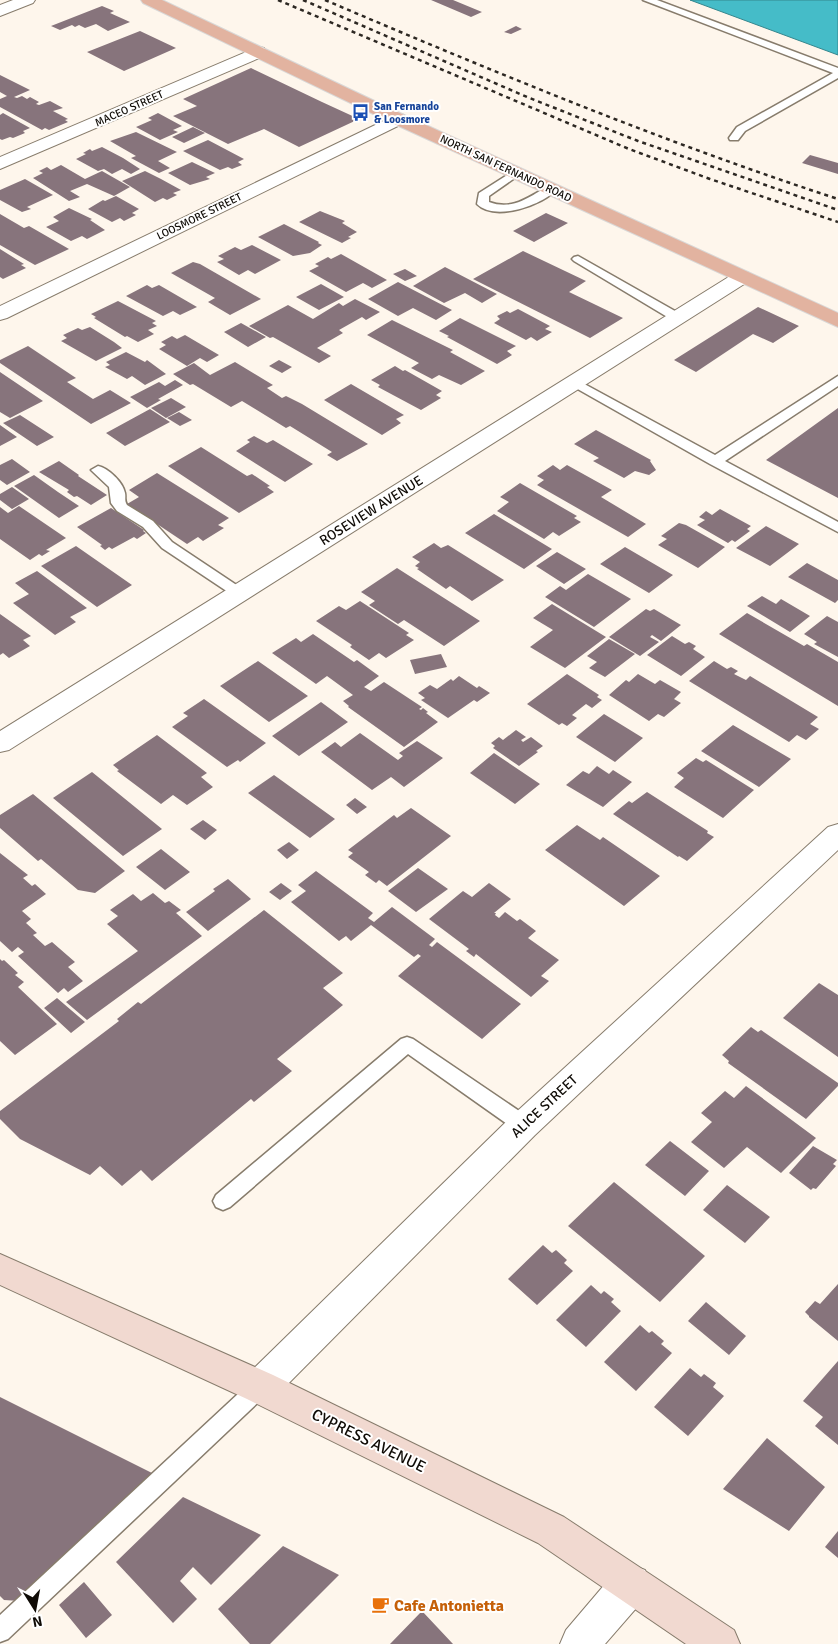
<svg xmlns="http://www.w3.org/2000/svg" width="838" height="1644" font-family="Signika,sans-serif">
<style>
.water{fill:#45bcc8;stroke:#35878e}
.building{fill:#87747c}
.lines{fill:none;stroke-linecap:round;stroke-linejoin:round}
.lane-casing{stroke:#877c6c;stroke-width:3}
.street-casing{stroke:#877c6c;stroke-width:2}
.secondary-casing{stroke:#877c6c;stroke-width:2}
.primary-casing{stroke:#d9d8d7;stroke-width:2}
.lane{fill:#fff;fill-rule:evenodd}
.street{fill:#fff;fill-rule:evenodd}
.secondary{fill:#f1d9d0;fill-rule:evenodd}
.primary{fill:#e2b3a0;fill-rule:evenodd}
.rail{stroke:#2d2823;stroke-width:2.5;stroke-dasharray:4 4;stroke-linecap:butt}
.labels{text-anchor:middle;stroke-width:4;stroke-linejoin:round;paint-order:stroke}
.far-transit-label{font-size:11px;font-weight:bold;fill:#164399;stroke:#fff;text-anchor:start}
.far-street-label{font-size:11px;fill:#0f0b06;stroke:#fff}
.street-label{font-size:14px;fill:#0f0b06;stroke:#fff}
.near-street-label{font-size:16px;fill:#0f0b06;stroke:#fff}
.near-food-label{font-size:16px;font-weight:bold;fill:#c56008;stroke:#fff;text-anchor:start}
</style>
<rect width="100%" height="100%" fill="#fef6ec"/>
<path class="water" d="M690,0H838V55Z"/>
<path class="building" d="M431,0H453L482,12L471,17Z
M102,6L114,11L110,13L130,22L108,31L96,24L85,28L79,25L75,27L72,25L60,30L51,26Z
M516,26L522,29L511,34L504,32Z
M140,31L176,48L124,71L87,52Z
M251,68L322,102L359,119L299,147L264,129L228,144L173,116L197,106L183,99Z
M0,75L30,90L14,97L17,98L22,96L27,99L30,97L39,102L36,104L39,105L50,101L63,108L53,111L68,119L65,120L68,122L49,130L45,128L42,130L0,107V99L7,96L0,92Z
M3,113L30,128L23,131L25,133L13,138L10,137L2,140L0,139V115Z
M158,113L182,126L173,130L178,132L160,140L136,127L152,120L148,118Z
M193,127L205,133L184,143L172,137Z
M136,132L177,152L158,161L170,168L159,173L131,158L136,156L110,141Z
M208,140L244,159L238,162L242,165L232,169L228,167L220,170L183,151Z
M102,147L123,158L140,169L131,174L122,169L112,174L104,169L98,171L76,159L86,154L83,153L90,149L92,151Z
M810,155L838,163V174L802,163Z
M192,162L215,173L206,177L210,179L190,185L168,173Z
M61,165L85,179L102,171L130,187L114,196L87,184L70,191L80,197L69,201L33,178L43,173L39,171L47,167L51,170Z
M145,171L161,179L181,190L173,193L177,195L167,200L163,198L155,202L122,181Z
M25,179L53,195L27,207L31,209L22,212L0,200V190Z
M116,196L139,209L132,213L136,215L124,221L120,218L112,222L88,209L103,200L105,201Z
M69,208L92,219L90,220L105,230L87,239L82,236L71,241L46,227L59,221L53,217Z
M320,211L345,221L342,223L357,232L348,237L351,238L342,243L299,222Z
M546,213L568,223L534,242L513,231Z
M0,214L24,228L29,226L69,249L35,265L0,245Z
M284,224L319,242L318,243L322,245L310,253L293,256L258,237Z
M252,245L281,260L255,274L248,270L239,275L217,262L224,259L218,256L235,247L241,250Z
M0,249L24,264L21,265L26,268L3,279L0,277Z
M523,251L586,281L569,292L623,318L590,338L473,279Z
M341,254L387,280L372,288L363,283L346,292L309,271L319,266L315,264L328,257L331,259Z
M193,262L200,264L261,299L230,315L208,302L215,298L171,273Z
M445,267L497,294L482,303L465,293L444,303L413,286Z
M405,269L417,276L405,281L393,274Z
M398,282L452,310L436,320L413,308L398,316L368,299Z
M321,284L344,297L319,310L296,297Z
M147,285L152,288L159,285L197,307L180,315L173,311L163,316L126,296Z
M355,299L380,312L366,320L362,317L339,330L343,333L317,348L331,356L319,363L273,337L270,338L249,326L288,305L313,319L339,303L343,306Z
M118,301L156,321L152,323L157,326L148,330L154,334L138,342L127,336L125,337L94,318L96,317L91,314Z
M758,307L799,326L773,343L753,334L696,372L674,360Z
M518,309L550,326L545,329L552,332L537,341L531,337L526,340L494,323L500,319L497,316L507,311L510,313Z
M460,318L516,346L507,351L512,355L497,364L447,337L449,336L439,331Z
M392,320L453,350L450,352L485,371L461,385L439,375L432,379L411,368L419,363L367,335Z
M241,323L266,337L248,347L224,332Z
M90,327L114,342L122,348L96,361L61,341L67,338L63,335L78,328L82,330Z
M185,335L219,355L207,362L200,358L187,366L159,349L166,345L161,342L172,336L177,339Z
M28,346L76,378L67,382L93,399L110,390L131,403L91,424L0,363V360Z
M126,352L145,362L147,360L166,374L145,385L132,376L127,379L105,367L110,365L106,362Z
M279,360L292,367L282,373L269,366Z
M235,362L273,385L267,388L282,398L286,396L302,404L368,444L337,461L327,455L332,452L290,426L286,428L242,401L231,407L193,384L190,385L173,374L194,363L210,375Z
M395,366L403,371L405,370L442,391L436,395L441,398L421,410L378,387L380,385L371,380Z
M0,372L43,401L10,418L0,412Z
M175,380L183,385L158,399L161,400L147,408L130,397L159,382L165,386Z
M351,384L404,415L396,419L401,423L382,435L324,400Z
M171,398L186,407L166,418L151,408Z
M838,408V498L766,460Z
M150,409L170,422L125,446L106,433Z
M179,412L192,420L180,426L167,418Z
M20,415L54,437L37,446L3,423Z
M0,425L17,437L0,446Z
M596,430L651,460L650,461L656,470L649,475L635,471L624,478L593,461L599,458L574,444Z
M254,436L267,443L273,440L313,464L285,482L236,451L250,442L247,440Z
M201,447L247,476L252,474L270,486L267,487L274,492L239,513L168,466Z
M12,459L30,472L7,485L0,480V465Z
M59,461L79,475L78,476L107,495L91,505L77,496L74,497L67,492L69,490L39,472Z
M553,465L560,470L567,465L612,490L601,497L646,524L628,537L537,485L544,480L537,476Z
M157,473L229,518L218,525L224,528L203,541L198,537L187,544L127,504L139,497L129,490Z
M34,475L58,492L79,506L59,518L14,486Z
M520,483L577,516L574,518L581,522L559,536L553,532L544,539L497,511L509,502L500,497Z
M12,487L29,499L12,509L0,500V494Z
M19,506L66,538L46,550L50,551L42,556L39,554L30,560L0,539V507L8,513Z
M111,508L144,530L143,531L146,533L137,539L134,537L112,549L109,547L105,550L100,546L102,545L77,527Z
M720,509L751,526L747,529L750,531L735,542L732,540L728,543L697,525L705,520L699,517L706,511L712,515Z
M494,514L552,549L524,569L465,533Z
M679,523L686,525L725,547L698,568L658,545L667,539L661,536Z
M766,526L799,544L770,566L736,548Z
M434,543L441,548L448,545L504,580L472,601L450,586L446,589L417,569L419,568L415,566L420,562L412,557Z
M76,546L132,585L97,607L41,566Z
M625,547L673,575L649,593L600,564Z
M557,552L586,569L564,584L536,566Z
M807,563L838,580V600L835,603L788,577Z
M397,568L480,621L444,646L404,620L398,624L369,605L375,601L361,592Z
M37,571L87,608L70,617L76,622L55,635L13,603L29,594L15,583Z
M588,574L631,599L594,627L545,597L560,586L566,590Z
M762,596L776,604L781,599L810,616L790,632L747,606Z
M360,601L409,633L406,635L414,640L386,658L379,653L369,660L350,647L352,645L316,621L339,606L346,610Z
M552,604L606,637L565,668L530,647L553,630L533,618Z
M646,609L650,611L654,609L681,625L661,641L652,635L650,637L659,642L640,656L609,637Z
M747,613L804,646L807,644L838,662V706L719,634Z
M0,614L31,636L23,640L30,646L9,658L3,653L0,655Z
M827,616L838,622V657L814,644L817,642L804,634Z
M313,634L354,662L357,660L379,676L364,687L371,691L384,682L422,707L419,709L421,710L423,708L428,712L426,713L438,722L404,747L348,707L349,706L343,701L353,695L327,676L316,684L272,653L296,638L301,642Z
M672,636L685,644L689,642L696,646L693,649L705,657L681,676L647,655Z
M609,639L635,654L605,677L589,668L597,662L587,656Z
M441,654L447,667L415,674L410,660Z
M258,661L308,696L269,722L220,686Z
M714,661L727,669L731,667L738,671L734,674L746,680L750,676L818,717L810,724L819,729L806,740L797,735L789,742L689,681Z
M567,674L599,695L597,697L602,700L592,708L586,704L572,715L577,718L567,726L562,723L559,725L527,704Z
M638,674L655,684L660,680L681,692L674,699L681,703L664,717L658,714L649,721L609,695L626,680L629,682Z
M459,676L477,688L479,686L490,693L477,702L474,700L448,718L421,700L425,698L418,693L430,685L437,689L451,679L453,681Z
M204,699L266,743L240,762L238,760L227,767L172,727L188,716L183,713Z
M321,702L348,722L299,756L272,736Z
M604,714L643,738L615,762L576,737Z
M733,725L791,759L759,787L701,751Z
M516,730L526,737L521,740L523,742L531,737L543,746L536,751L538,752L519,766L493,748L495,746L491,743L499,737L503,740Z
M360,733L398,760L403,756L399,753L417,741L443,758L404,787L391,777L372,790L321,752L335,742L341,747Z
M157,735L207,773L201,777L213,787L187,805L173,795L161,804L117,771L119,770L113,765Z
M494,753L540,784L515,804L470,773Z
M696,758L703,762L706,760L754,790L723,818L674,787L684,778L677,773Z
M597,766L609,774L613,770L632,782L603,807L566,785L583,771L589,774Z
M92,772L162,829L123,856L53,798Z
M274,775L335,819L310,838L248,793Z
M647,792L708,831L707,833L714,837L687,861L679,856L678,857L613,814L629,801L632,803Z
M33,794L125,871L95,893L78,890L41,859L38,861L0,828V815Z
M355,798L367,807L357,814L346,805Z
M411,808L451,836L387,886L379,880L376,883L365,875L369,872L348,857L353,853L348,850L394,815L397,818Z
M203,820L217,830L205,840L190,829Z
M577,825L600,840L603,837L660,876L624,906L545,850Z
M289,842L299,850L287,859L277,850Z
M161,849L190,872L165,890L136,867Z
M0,853L28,875L23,878L32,886L35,884L46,894L22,911L31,919L26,923L37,933L33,935L45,946L52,942L75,962L68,967L83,981L68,992L64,988L58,993L18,956L24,952L18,947L12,952L0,941Z
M418,868L448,889L416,912L388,891Z
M316,871L373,913L368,918L374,922L392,907L435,939L429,945L432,947L437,942L521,1004L482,1039L398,976L421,956L418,954L414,957L371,925L351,941L346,936L339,941L291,902L306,891L298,885Z
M228,879L251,899L208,931L186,912L215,891L213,889Z
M281,883L292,891L280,900L269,892Z
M489,883L511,899L494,913H496L495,915L499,918L505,912L517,921L520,919L536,931L528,938L559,960L541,976L549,981L531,997L476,954L474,957L466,951L469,949L429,919L463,891L472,897Z
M153,893L165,903L169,901L181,910L176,913L202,936L87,1020L66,1002L138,951L107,924L118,916L110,910L133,894L141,901Z
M264,910L343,973L323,988L343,1005L277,1059L292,1071L254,1102L251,1099L152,1181L141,1170L122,1186L100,1166L90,1175L20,1139L0,1119V1111L119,1021L117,1019L138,1002L141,1004Z
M0,959L2,961L4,960L18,973L15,975L24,982L18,987L57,1024L15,1055L0,1041Z
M819,983L838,995V1057L783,1018Z
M57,998L85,1022L71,1033L44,1008Z
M751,1027L758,1032L761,1030L838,1083V1086L806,1119L728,1063L729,1061L722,1055Z
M746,1086L816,1138L781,1173L747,1147L724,1168L691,1142L712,1122L701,1113L725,1091L734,1098Z
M670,1141L709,1171L685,1196L645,1165Z
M813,1146L837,1160L833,1164L836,1166L816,1189L813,1188L811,1190L789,1173Z
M614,1182L705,1256L660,1302L568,1226Z
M727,1185L770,1217L745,1243L703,1210Z
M543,1245L552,1253L556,1250L567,1260L564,1263L573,1271L537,1305L508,1279Z
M838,1284V1341L809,1317V1316L805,1312L815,1301L820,1304Z
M591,1285L601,1294L604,1291L614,1299L611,1302L621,1311L586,1347L556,1320Z
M706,1302L746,1336L729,1355L688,1321Z
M640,1325L649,1333L652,1331L664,1341L661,1344L672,1353L636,1391L604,1362Z
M838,1361V1445L815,1426L823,1417L803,1401Z
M690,1368L701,1377L704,1374L716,1383L713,1387L724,1396L688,1436L654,1407Z
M0,1397L156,1475L20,1601L4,1600L0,1596Z
M767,1438L825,1487L789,1531L723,1489Z
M183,1497L261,1535L211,1585L193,1567L180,1581L197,1599L173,1623L116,1562Z
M838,1531V1558L825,1547Z
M283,1546L339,1575L270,1644H250L218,1609Z
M84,1582L112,1615L86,1638L59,1605Z
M422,1611L453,1644H390Z"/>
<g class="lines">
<defs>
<path id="lane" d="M643,0H657L838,68V78L745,131L738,140H730L729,138L737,127L833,73Z
M515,170L519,171L520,173L519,175L489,196V202C521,214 540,183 556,187L557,189C543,205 495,222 477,204L479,193Z
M578,256L682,315L684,318L678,322L674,321L574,261L572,259L574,257Z
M838,376V386L725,461L838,522V532L710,464L567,383L569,380H577L715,455Z
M98,466C108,468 123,482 125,493C126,498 124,500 127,505L153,521L172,542L244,590L246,593L244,596H234L162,548L143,527L117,511L111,503L109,487L91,470Z
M407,1037L413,1039L531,1119L533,1125L531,1131L524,1133L517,1131L408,1054L230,1207L223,1210L216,1207L213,1201L216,1195L401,1039Z
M260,1377L267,1380L270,1387L267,1394L8,1639L0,1642V1615L253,1380Z"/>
<path id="street" d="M13,0H35L33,3L0,16V5Z
M258,47L264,48L266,52L264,56L0,169V157Z
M398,114L404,115L407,119L404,123L7,318L0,320V306Z
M742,271L749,273L752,277L749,281L9,750L0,752V731L735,273Z
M838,824V850L535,1135L273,1399L260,1404L247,1399L242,1387L247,1375L513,1115L828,827Z
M631,1565L645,1570L650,1584L645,1598L605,1644H560L566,1630L617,1570Z"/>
<path id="secondary" d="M0,1254L273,1375L564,1517L734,1630L740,1644H686L538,1543L247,1399L0,1285Z"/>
<path id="primary" d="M141,0H162L404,115L838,313V327L392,123L143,3Z"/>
</defs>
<use href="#lane" class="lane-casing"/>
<use href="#street" class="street-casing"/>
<use href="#secondary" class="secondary-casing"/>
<use href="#primary" class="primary-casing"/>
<use href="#lane" class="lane"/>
<use href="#street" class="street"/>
<use href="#secondary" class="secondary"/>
<use href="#primary" class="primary"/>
<path class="rail" d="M278,0L629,149L710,179L838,222
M303,0L527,97L638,141L838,210
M325,0C494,72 663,142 838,199"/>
</g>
<defs>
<symbol id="bus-bare" viewBox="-9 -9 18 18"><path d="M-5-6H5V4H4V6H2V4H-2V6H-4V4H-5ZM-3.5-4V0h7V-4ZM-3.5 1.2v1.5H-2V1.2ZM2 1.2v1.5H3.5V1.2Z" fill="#1a4fb4" stroke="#fff" stroke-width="2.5" paint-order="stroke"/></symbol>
<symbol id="cafe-bare" viewBox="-9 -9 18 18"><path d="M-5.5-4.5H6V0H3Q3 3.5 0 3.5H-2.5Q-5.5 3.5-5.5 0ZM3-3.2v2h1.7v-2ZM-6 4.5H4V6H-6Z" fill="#e8710a" stroke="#fff" stroke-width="2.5" paint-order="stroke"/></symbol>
</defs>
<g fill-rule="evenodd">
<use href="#bus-bare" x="348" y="100" width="25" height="25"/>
<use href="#cafe-bare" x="368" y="1592" width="25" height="25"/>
</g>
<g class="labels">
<g class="far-transit-label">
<text x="374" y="110">San Fernando<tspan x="374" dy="13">&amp; Loosmore</tspan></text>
</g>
<g class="far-street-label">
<text transform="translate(129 108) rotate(-24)" y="4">MACEO STREET</text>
<text transform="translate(506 168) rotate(25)" y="4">NORTH SAN FERNANDO ROAD</text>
<text transform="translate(199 216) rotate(-26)" y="4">LOOSMORE STREET</text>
</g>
<g class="street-label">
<text transform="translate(371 510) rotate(-32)" y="5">ROSEVIEW AVENUE</text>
<text transform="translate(544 1106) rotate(-43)" y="5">ALICE STREET</text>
</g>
<g class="near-street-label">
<text transform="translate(369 1440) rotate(26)" y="6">CYPRESS AVENUE</text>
</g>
<g class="near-food-label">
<text x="394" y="1611">Cafe Antonietta</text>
</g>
</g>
<g transform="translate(35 1609) rotate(169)" stroke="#ffffff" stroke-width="4" paint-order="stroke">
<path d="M0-4L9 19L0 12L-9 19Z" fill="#0f0b06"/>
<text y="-8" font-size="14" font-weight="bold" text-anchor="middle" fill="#0f0b06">N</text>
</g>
</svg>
